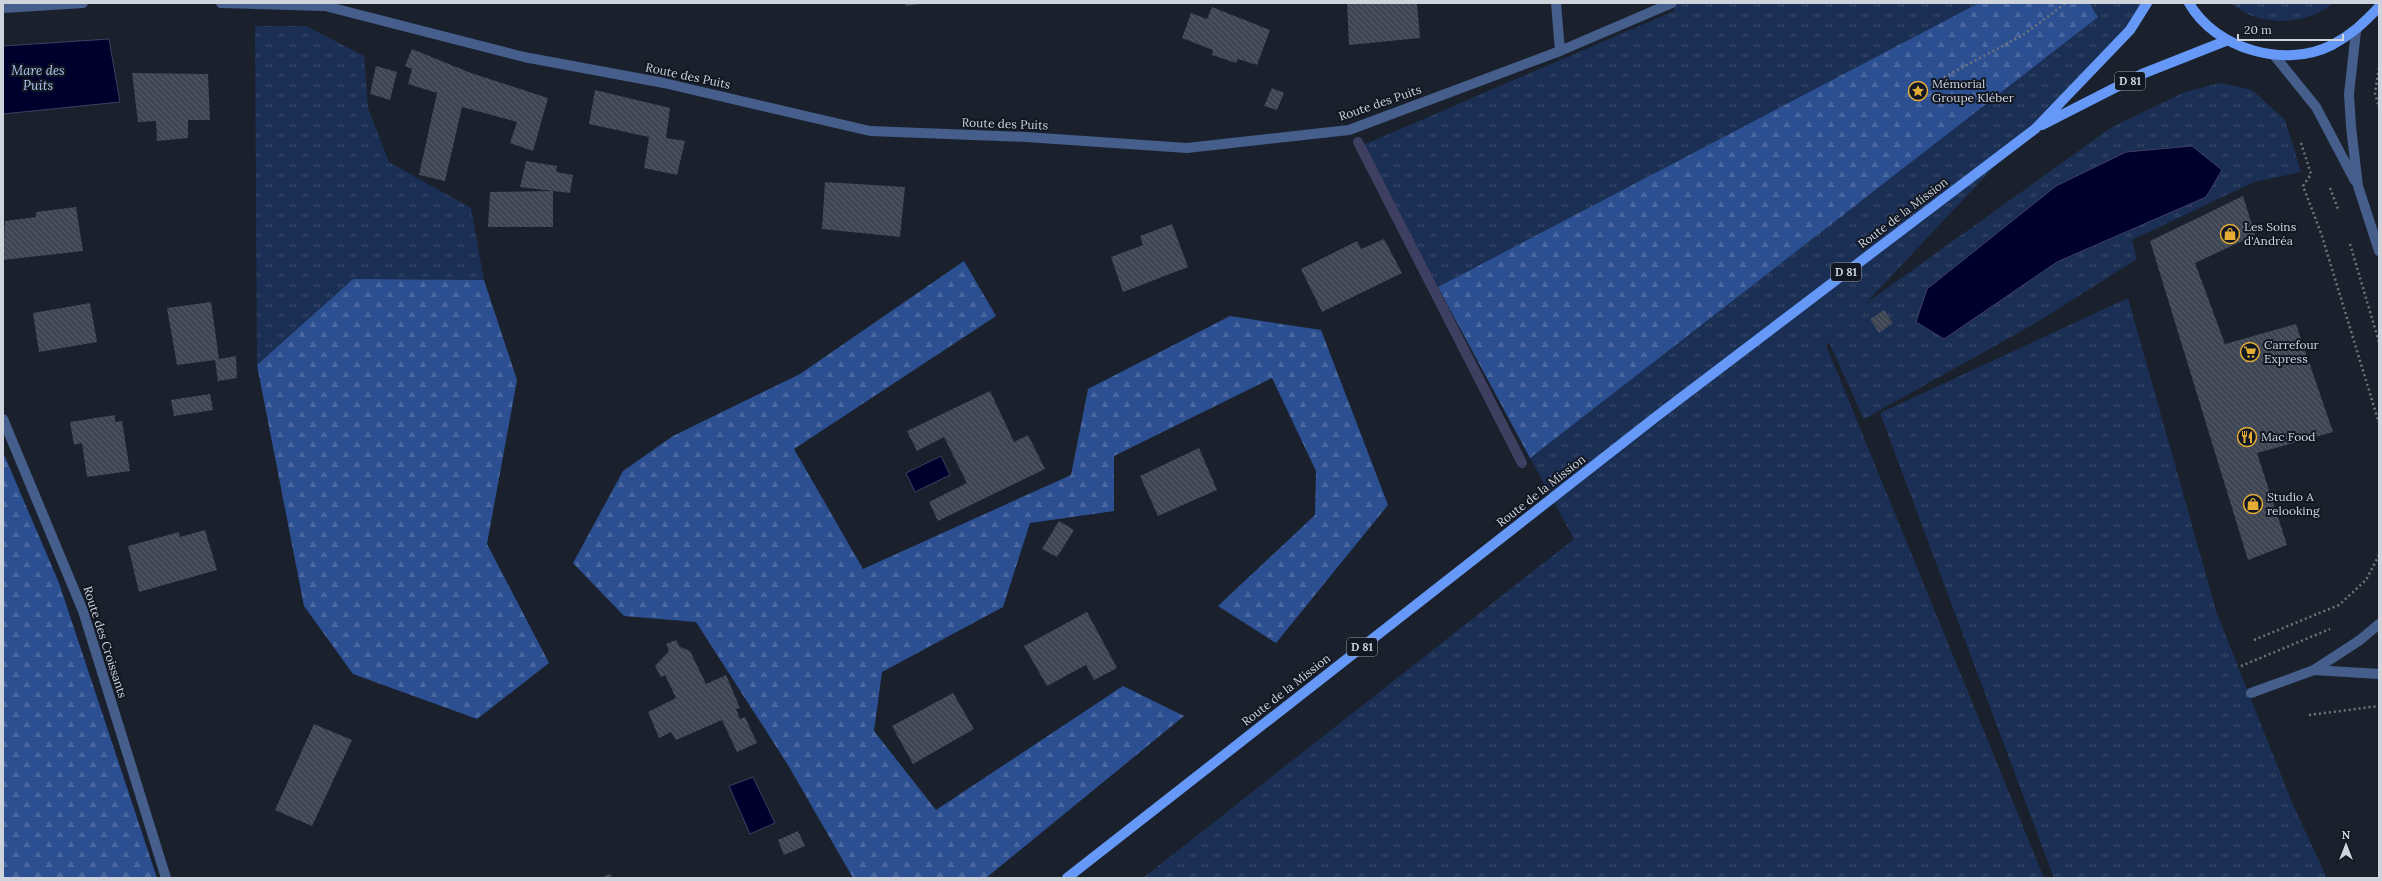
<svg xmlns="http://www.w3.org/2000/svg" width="2382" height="881" font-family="Lora,serif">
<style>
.grass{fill:url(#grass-tufts);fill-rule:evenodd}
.forest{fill:url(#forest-firs)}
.water{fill:#00002c;stroke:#3e3f61}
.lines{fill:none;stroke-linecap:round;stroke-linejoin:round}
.stream{stroke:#3e3f61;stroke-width:10}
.building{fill:url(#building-back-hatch)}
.path{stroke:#6f757f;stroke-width:2.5;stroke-dasharray:2 3;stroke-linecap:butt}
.minor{stroke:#455e8b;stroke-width:10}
.major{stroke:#6699f7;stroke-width:10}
.labels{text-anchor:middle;stroke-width:4;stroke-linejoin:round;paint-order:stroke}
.shield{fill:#111823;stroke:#969ba4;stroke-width:1}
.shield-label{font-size:11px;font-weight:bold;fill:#cfd3dc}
.street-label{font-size:12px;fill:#cfd3dc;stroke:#111823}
.poi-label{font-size:12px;fill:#cfd3dc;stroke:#111823;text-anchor:start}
.water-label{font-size:13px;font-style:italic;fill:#b1c7ed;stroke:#111823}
</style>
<defs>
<pattern id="grass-tufts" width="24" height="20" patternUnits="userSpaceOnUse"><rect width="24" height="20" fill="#1b2f54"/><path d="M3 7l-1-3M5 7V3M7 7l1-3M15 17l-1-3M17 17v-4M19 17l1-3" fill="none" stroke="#3b4c6c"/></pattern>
<pattern id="forest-firs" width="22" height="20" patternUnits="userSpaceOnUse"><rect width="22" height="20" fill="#2c4f91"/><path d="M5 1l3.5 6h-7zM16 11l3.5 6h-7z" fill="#4a67a0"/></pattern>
<pattern id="building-back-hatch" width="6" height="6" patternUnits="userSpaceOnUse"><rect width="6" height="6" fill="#3e4553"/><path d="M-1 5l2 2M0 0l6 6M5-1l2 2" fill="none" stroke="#595f6b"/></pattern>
</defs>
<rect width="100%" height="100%" fill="#1a212d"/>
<path class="grass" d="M1673,3H2148L1865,304L2112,127L2185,92L2220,83L2252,90L2285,120L2301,172L2254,182L2132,240L2137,259L2034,324L1864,419L1829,342L1826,345L2044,878H1143L1574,539L1361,146L1674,11ZM2192,146L2206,197L2057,262L1944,339Z
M2230,3H2333C2311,22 2278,25 2252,16C2244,13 2237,7 2230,3Z
M255,26H306L364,56L368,108L389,162L471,208L484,280L353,279L257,365Z
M2128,298L2217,614L2293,805L2327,878H2054L1880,413Z"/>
<path class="forest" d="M1979,3H2089L2098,17L1530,458L1438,287Z
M964,261L996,316L794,449L863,569L1071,475L1088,389L1230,316L1321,330L1388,505L1276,643L1218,606L1315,515L1316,471L1272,378L1114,456V511L1030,523L1003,607L882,672L874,731L936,810L1123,686L1184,716L986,878H853L788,765L696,622L624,616L573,563L623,471L673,436L800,374Z
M353,279L484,280L517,380L487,544L549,663L477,719L353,674L304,606L257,365Z
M3,452L59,583L157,878H3Z"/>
<path class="water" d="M109,39L120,102L3,114V46Z
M2192,146L2222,170L2206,197L2057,262L1944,339L1916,322L1927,289L2056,186L2126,152Z
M941,456L950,475L915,492L906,473Z
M753,777L775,823L750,834L729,786Z"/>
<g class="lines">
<path class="stream" d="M1358,142L1522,463"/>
</g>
<path class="building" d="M905,3H919V4L906,6Z
M1347,3H1417L1420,38L1349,45Z
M1212,7L1270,30L1257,65L1238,59L1236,63L1212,55L1213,50L1182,38L1191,13L1207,19Z
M412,49L471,73L548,98L533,151L510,143L517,122L462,107L445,181L419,175L437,93L408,84L412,69L405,66Z
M376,66L397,72L390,100L370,94Z
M132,73L208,74L210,120H188V138L157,141L156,121L138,122Z
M1272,88L1284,93L1277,110L1264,106Z
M595,90L670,108L666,138L685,141L677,175L644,168L649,137L589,124Z
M526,161L557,166L556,172L573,175L570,193L520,187Z
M825,182L905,187L900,237L822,229Z
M553,191V227H488L490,192Z
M2243,196L2255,235L2195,263L2225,344L2296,324L2333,432L2257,453L2287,545L2248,560L2150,241Z
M76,207L83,251L3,260L5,221L36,217V212Z
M1172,224L1188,267L1123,292L1111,257L1143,245L1140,236Z
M1384,239L1402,273L1322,312L1301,269L1357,241L1361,249Z
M211,302L219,359L236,356L237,378L218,381L215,360L177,365L167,308Z
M90,303L97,342L39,352L33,313Z
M1884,310L1893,323L1879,333L1870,319Z
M990,391L1014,442L1028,435L1045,469L938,521L929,502L967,483L944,437L917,451L907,431Z
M210,394L213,410L174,416L171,400Z
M115,415V422L122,421L130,471L87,477L82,443L74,445L70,422Z
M1199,448L1217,490L1158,516L1140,476Z
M1059,521L1074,530L1057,557L1042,549Z
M205,530L217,570L139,592L128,546L179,532L180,537Z
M1087,612L1117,668L1094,680L1086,665L1047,686L1024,646Z
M676,640L680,647L690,651L706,684L726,675L740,708L736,709L740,719L745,717L757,743L737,752L722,720L676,740L671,732L659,738L648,712L676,698L665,675L661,677L655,666L669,651L666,644Z
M953,693L974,729L913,764L892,726Z
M314,724L352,740L312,826L275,810Z
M798,831L805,846L784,855L778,840Z
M610,874L612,878H600Z"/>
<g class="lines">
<path class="path" d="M2379,68L2375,93L2379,108
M1935,82L2023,35L2066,3
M2301,143L2311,174L2303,186L2321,233L2379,423
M2330,188L2338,209
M2350,244L2379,342
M2254,640L2339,605L2366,580L2379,555
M2241,666L2330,629
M2309,715L2379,706"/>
<path class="minor" d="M221,3L325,6L524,57L664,83L870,131L1026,137L1187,148L1349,130L1560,51L1672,3
M1556,3L1560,51
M3,8L83,3
M2356,31L2349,94L2351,127L2358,186L2379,251
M2274,55L2316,107L2355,181
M3,419L83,611L166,878
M2314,670L2379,674
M2251,693L2314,670L2360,640L2379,624"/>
<path class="major" d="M2189,3C2215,49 2285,69 2332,45C2351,35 2364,23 2379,7
M2042,125L2142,74L2228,40
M1067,878L1657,416L2035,129L2130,30L2147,3"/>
</g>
<defs>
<symbol id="sight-ring" viewBox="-11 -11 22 22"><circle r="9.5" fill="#111823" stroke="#e5ad35" stroke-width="1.5"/><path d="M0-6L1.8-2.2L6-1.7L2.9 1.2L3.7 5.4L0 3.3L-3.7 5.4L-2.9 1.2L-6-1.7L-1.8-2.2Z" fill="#e5ad35"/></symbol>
<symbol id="shop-ring" viewBox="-11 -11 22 22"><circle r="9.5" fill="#111823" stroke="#e5ad35" stroke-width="1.5"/><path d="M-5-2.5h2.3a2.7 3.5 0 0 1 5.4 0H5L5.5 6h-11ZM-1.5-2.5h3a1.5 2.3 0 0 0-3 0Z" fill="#e5ad35"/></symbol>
<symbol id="supermarket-ring" viewBox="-11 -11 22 22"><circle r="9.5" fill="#111823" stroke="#e5ad35" stroke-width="1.5"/><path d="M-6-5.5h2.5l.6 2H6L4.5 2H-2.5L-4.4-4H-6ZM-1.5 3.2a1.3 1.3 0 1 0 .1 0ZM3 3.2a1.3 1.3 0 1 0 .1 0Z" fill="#e5ad35"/></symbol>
<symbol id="restaurant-ring" viewBox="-11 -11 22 22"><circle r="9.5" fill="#111823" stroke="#e5ad35" stroke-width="1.5"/><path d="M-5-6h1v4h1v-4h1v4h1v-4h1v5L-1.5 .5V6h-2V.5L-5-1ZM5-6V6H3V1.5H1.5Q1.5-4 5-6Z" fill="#e5ad35"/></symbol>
</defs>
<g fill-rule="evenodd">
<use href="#sight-ring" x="1907" y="80" width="22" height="22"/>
<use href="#shop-ring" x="2219" y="223" width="22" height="22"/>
<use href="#supermarket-ring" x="2239" y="341" width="22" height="22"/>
<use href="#restaurant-ring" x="2236" y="426" width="22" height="22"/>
<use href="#shop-ring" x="2242" y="493" width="22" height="22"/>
</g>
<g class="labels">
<g class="shield">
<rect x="2115" y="72" width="30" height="18" rx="3"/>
<rect x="1831" y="263" width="30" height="18" rx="3"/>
<rect x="1347" y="638" width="30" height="18" rx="3"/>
</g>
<g class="shield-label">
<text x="2130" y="85">D 81</text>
<text x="1846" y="276">D 81</text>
<text x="1362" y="651">D 81</text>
</g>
<g class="street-label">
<text transform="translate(688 76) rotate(12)" y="4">Route des Puits</text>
<text transform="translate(1380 103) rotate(-19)" y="4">Route des Puits</text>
<text transform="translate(1005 124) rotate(2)" y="4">Route des Puits</text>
<text transform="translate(1903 213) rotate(-37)" y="4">Route de la Mission</text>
<text transform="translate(1541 491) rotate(-38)" y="4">Route de la Mission</text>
<text transform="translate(105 642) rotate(72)" y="4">Route des Croissants</text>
<text transform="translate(1286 690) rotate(-38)" y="4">Route de la Mission</text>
</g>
<g class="poi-label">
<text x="1932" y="88">Mémorial<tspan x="1932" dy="14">Groupe Kléber</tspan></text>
<text x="2244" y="231">Les Soins<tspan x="2244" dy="14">d'Andréa</tspan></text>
<text x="2264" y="349">Carrefour<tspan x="2264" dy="14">Express</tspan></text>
<text x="2261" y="441">Mac Food</text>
<text x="2267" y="501">Studio A<tspan x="2267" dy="14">relooking</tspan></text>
</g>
<g class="water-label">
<text x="38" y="75">Mare des<tspan x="38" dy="15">Puits</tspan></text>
</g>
</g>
<rect width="2382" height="881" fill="none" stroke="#cfd3dc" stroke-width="8"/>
<g transform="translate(2346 845)" stroke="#111823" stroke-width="3" paint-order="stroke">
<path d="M0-3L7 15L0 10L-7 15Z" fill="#cfd3dc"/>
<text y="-6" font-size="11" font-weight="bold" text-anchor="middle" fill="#cfd3dc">N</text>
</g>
<path d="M2238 34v6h105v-6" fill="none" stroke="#cfd3dc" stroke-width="2"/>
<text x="2244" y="34" font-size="12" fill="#cfd3dc" stroke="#111823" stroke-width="3" paint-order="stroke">20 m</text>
</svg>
